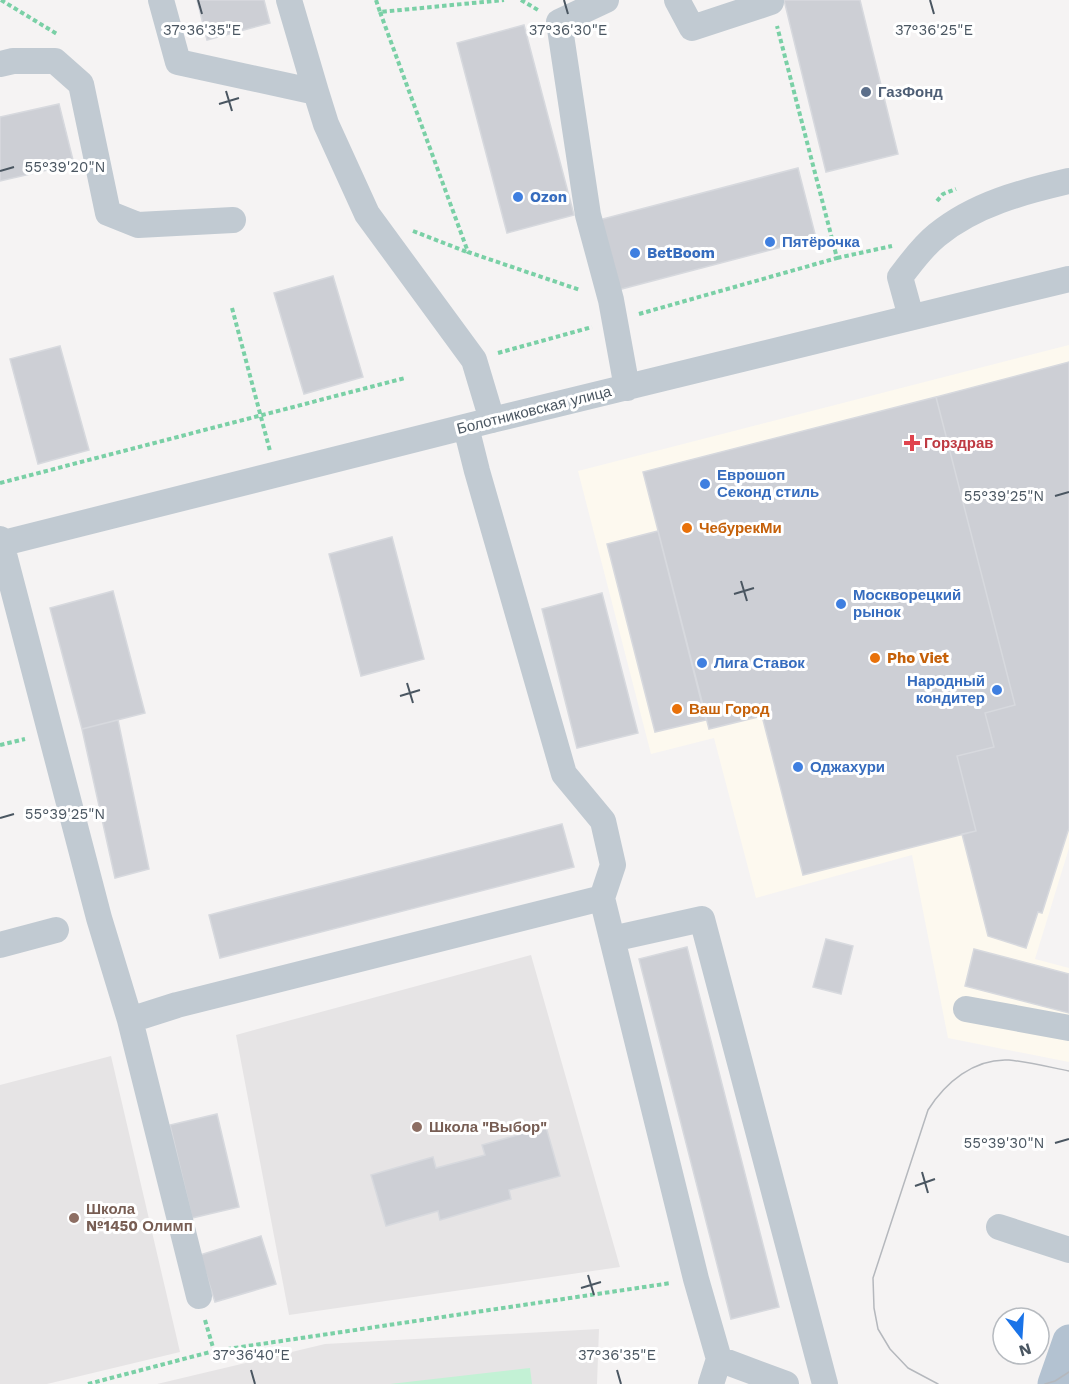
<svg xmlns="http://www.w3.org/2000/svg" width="1069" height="1384" font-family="'Work Sans',sans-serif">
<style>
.commercial{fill:#fdf9ef}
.education{fill:#e6e4e5}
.green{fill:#c3f1d5}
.building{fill:#cdcfd5;stroke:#d7d9de;stroke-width:1.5}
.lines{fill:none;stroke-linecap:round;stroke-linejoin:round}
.path{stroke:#7ad0a6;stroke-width:4;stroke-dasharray:4.5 3;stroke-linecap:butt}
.minor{stroke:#c1cad2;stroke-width:26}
.major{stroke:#b3c2d1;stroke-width:33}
.tram{stroke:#b5b8bd;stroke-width:1.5}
.ticks{fill:none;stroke:#4a5661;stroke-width:2}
.service-dot{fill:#5c6f8a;stroke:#fff;stroke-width:2}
.shop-dot{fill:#3f7fe0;stroke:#fff;stroke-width:2}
.health-dot{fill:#e0444e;stroke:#fff;stroke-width:2}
.food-dot{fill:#e8710a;stroke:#fff;stroke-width:2}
.education-dot{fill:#8d6e63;stroke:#fff;stroke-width:2}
.labels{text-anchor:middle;stroke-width:6;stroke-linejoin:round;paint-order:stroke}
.service-label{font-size:15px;font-weight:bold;fill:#4e5e75;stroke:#fff;text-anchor:start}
.shop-label{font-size:15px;font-weight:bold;fill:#366cbe;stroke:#fff;text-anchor:start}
.street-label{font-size:15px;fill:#4a5661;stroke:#fff}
.health-label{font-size:15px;font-weight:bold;fill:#be3a42;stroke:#fff;text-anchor:start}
.food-label{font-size:15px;font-weight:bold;fill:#c56008;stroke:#fff;text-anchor:start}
.education-label{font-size:15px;font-weight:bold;fill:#785e54;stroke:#fff;text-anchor:start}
.ticks-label{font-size:15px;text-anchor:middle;fill:#4a5661;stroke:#fff;stroke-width:6;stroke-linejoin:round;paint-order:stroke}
</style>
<rect width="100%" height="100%" fill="#f5f3f3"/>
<path class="commercial" d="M1069,345V848L1035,959L1069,968V1062L948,1038L912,855L756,898L714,738L651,754L578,471Z"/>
<path class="education" d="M531,955L620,1267L289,1315L236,1035Z
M111,1056L180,1352L47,1384H0V1085Z
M599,1329L597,1384H157L325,1344Z"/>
<path class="green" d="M530,1368L532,1384H390Z"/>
<path class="building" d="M197,0H264L270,23L207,40Z
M784,0H860L898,154L826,172Z
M524,25L574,215L507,233L457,43Z
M59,104L74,164L0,181V117Z
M798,168L816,238L614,291L595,221Z
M333,276L363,377L304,394L274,293Z
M60,346L89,450L38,464L10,359Z
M1069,362V828L1042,913L1038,912L1026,948L988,936L962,834L976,831L957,756L994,747L985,713L1015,705L936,397Z
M936,397L1015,705L985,713L994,747L957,756L976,831L803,875L762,716L709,729L643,472Z
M658,531L706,720L655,732L607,544Z
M392,537L424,659L361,676L329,554Z
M113,591L145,713L82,729L50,608Z
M602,593L638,733L577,748L542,609Z
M118,720L149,869L115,878L82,729Z
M562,824L574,867L220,958L209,915Z
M826,939L853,946L841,994L813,987Z
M687,947L779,1307L731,1319L639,959Z
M974,949L1069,974V1013L965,986Z
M217,1114L239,1207L192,1218L170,1125Z
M546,1127L560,1176L509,1190L511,1199L440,1220L438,1211L386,1226L371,1175L433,1157L436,1168L485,1155L482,1145Z
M261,1236L276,1284L215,1302L200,1255Z"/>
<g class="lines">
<path class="path" d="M1,0L57,34
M376,0L380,12L504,0
M521,0L538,10
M380,12L468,252L580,290
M937,201L943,194L956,189
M413,231L467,252
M837,258L892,246
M232,308L270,451
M639,314L837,258L777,26
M498,353L592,327
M0,483L405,378
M0,745L25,739
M205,1320L214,1351L671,1283
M88,1384L214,1351"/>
<path class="minor" d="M161,0L178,62L316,92L326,124L367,214L474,360L492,420
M289,0L316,92
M606,0L559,22L588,215L611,300L627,388
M677,0L692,28L771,2
M0,64L13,61H55L81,84L108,213L138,225L233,220
M911,317L900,277C911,263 922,247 937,235C975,204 1022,192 1069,181
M466,427L477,471L564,774L603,821L613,865L602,898
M0,539L99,918L130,1020L177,1005L602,898L696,1279L719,1359L786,1384
M0,544L492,420L1069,279
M612,939L702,919L825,1384
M0,945L56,930
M966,1009L1069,1028
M130,1020L199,1296
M999,1227L1069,1250
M711,1384L719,1359"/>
<path class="major" d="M1054,1384L1069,1341"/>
<path class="tram" d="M938,1384L908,1368L890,1349L878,1329L874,1308L873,1278L928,1110C945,1083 974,1058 1009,1060C1029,1062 1049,1067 1069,1071
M1045,1384L1055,1381L1069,1372"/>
</g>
<path class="ticks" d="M198,0L202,14M564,0L568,14M930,0L934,14M226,91L232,111M219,104L239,98M0,171L14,167M1055,496L1069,492M741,581L747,601M734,594L754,588M407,683L413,703M400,696L420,690M0,818L14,814M1055,1143L1069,1139M922,1172L928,1193M915,1186L935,1179M588,1275L594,1295M581,1288L601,1282M251,1370L255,1384M617,1370L621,1384"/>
<circle class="service-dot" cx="866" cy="92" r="6"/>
<g class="shop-dot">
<circle cx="518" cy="197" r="6"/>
<circle cx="770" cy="242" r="6"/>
<circle cx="635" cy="253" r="6"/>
<circle cx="705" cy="484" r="6"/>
<circle cx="841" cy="604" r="6"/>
<circle cx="702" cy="663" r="6"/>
<circle cx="997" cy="690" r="6"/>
<circle cx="798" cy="767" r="6"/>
</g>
<path class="health-dot" d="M909 434h6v6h6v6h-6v6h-6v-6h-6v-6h6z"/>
<g class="food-dot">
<circle cx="687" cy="528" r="6"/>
<circle cx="875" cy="658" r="6"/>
<circle cx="677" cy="709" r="6"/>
</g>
<g class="education-dot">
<circle cx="417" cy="1127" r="6"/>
<circle cx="74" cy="1218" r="6"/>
</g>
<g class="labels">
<g class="service-label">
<text x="878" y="97">ГазФонд</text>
</g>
<g class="shop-label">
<text x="530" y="202">Ozon</text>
<text x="782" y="247">Пятёрочка</text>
<text x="647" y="258">BetBoom</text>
<text x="717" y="480">Еврошоп<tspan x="717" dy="17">Секонд стиль</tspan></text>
<text x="853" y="600">Москворецкий<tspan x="853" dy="17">рынок</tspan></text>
<text x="714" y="668">Лига Ставок</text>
<text x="985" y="686" text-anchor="end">Народный<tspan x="985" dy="17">кондитер</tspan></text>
<text x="810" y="772">Оджахури</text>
</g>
<g class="street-label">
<text transform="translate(534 410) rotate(-14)" y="5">Болотниковская улица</text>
</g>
<g class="health-label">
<text x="924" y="448">Горздрав</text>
</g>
<g class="food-label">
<text x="699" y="533">ЧебурекМи</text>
<text x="887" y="663">Pho Viet</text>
<text x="689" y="714">Ваш Город</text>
</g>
<g class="education-label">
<text x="429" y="1132">Школа "Выбор"</text>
<text x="86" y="1214">Школа<tspan x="86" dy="17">№1450 Олимп</tspan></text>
</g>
</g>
<g class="ticks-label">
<text x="202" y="35">37°36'35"E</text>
<text x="568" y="35">37°36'30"E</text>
<text x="934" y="35">37°36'25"E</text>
<text x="65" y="172">55°39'20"N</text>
<text x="1004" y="501">55°39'25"N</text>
<text x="65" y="819">55°39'25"N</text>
<text x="1004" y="1148">55°39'30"N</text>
<text x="251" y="1360">37°36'40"E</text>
<text x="617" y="1360">37°36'35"E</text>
</g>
<g transform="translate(1021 1336) rotate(163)"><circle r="28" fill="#ffffff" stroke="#b7bbc0" stroke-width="1.5"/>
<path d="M0-4.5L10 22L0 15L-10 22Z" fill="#1a73e8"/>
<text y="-9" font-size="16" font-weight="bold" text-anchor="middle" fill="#4a5661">N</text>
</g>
</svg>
